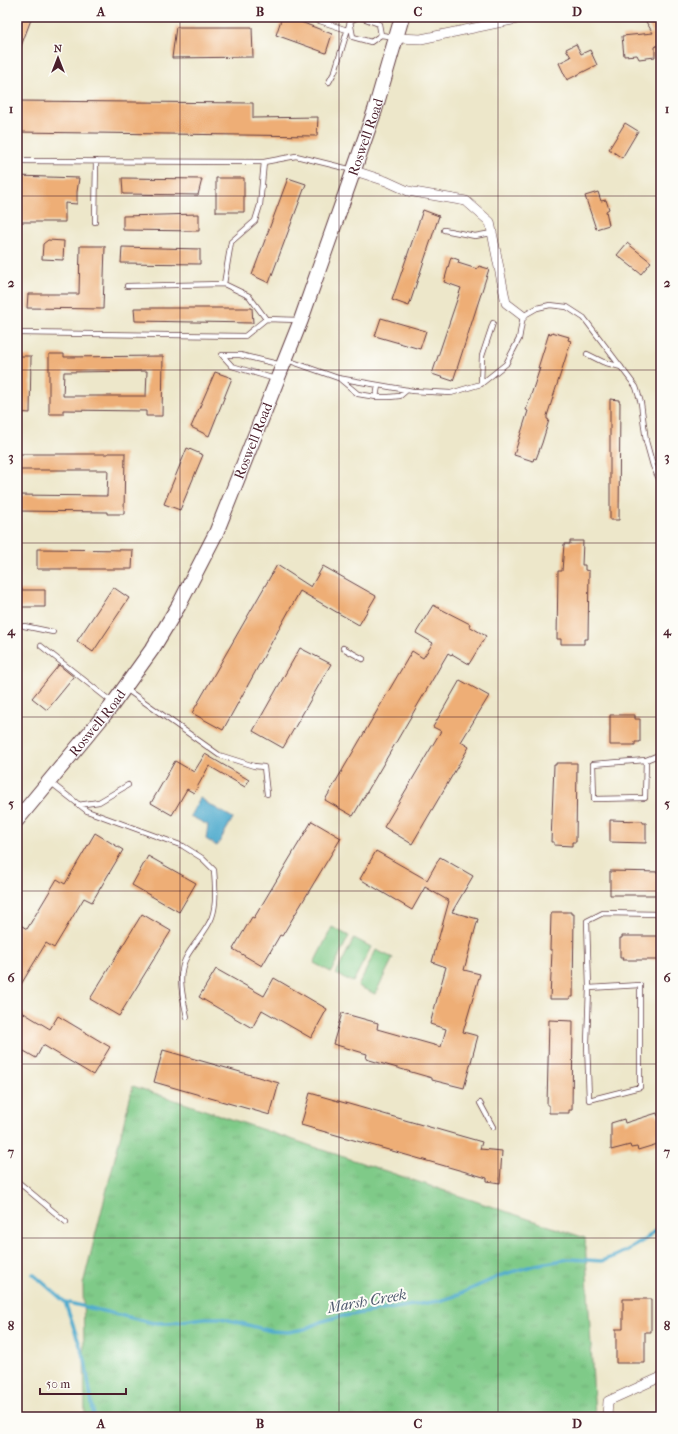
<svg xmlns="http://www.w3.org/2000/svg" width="678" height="1434" font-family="'IM FELL French Canon',serif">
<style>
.green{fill:#7fca88;stroke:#64745a}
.park{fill:url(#park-tufts);stroke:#64745a}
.water{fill:#50abce;stroke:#4d657c}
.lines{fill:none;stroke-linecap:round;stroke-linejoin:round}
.stream{stroke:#50abce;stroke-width:3.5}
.building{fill:#eeae76;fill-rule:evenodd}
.lane-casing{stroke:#623d43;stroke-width:6}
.street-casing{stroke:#623d43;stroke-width:10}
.primary-casing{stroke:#623d43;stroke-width:16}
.lane{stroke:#fff;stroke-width:4.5}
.street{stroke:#fff;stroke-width:9}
.primary{stroke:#fff;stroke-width:14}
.grid{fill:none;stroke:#4a1f2b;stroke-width:1;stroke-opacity:0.55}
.labels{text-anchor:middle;stroke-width:4;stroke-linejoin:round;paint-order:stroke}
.street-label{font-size:14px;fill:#4a1f2b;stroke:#fdfcf7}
.water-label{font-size:15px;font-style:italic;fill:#4c576c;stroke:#fdfcf7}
.neatline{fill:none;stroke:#4a1f2b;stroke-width:1.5}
.grid-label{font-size:13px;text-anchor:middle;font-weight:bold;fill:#4a1f2b}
</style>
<defs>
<pattern id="park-tufts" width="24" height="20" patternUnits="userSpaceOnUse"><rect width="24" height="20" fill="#7fca88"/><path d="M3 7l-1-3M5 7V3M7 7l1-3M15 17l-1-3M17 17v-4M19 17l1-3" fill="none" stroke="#6fad76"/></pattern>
</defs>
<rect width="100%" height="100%" fill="#fdfcf7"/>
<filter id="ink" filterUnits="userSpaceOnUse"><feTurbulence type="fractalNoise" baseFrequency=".025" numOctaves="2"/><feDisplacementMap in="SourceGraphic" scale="8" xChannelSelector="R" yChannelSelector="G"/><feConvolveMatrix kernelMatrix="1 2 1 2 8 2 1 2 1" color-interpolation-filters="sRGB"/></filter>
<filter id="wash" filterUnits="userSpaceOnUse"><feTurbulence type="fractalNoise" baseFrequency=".012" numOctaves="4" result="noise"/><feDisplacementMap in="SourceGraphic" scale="16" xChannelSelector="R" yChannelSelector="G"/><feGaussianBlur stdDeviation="0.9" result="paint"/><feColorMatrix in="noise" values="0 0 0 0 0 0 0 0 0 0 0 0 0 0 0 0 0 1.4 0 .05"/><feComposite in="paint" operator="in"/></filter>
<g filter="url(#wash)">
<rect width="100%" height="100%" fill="#ede7ca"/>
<path class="green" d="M332,927L349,936L331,972L314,963Z
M354,938L371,947L353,982L336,974Z
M376,950L393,958L375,994L358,986Z"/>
<path class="park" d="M133,1086L585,1238L595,1417H85L83,1284Z"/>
<path class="water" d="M200,798L205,801V802L233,818L217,846L206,839L208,825L190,816Z"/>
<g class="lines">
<path class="stream" d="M17,1261L19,1262
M33,1274L65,1302L85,1360L94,1417
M65,1302L153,1323H170L204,1318H221L271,1331L288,1332L305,1329L320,1322L337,1317L439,1301L455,1296L502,1275L535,1265L569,1259L602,1261L618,1255L633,1247L647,1238L661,1225"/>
</g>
<g id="blocks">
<path class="building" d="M17,17H32L18,54H17Z
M282,17H288L332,34L326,53L276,35Z
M643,17H661V46L659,44L655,47V57L639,59L637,55L624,56L622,36L653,33Z
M176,27H252L253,57L172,58Z
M576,44L581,54L590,50L597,65L567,80L559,63L571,57L566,49Z
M17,101L253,103V118L318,117L317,136L17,132Z
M625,123L638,131L622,158L609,149Z
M17,176L79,178L77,192V204L65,203V222H17Z
M122,178L202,179L198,195L123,194Z
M216,178H244V212H216Z
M288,178L306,184L269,283L252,275Z
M598,192L601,201L606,200L609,209L606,211L609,225L596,229L585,196Z
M423,210L439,216L409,306L392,300Z
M199,214V231L123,230V216Z
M48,240L64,241L63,260L42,259L43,244Z
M627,243L651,262L641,274L617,255Z
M80,246H105L103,309L27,308L28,294H79Z
M122,247L200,249V264L121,263Z
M451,257L459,260L458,263L477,269L479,266L489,269L453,381L432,374L461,288L444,282Z
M134,308H252L253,323L135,321Z
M381,318L426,331L420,349L375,336Z
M552,332L569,337L568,340L571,341L547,416V419L549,420L542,443L536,459L534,458L533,461L514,455L528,411L526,410L540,368H538L549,333L551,334Z
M49,354H64V357L163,356L162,416H146V411L63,410V414H49ZM147,371L146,396H63L64,372Z
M17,356H31L30,413L17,412Z
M215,372L232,378L209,436L191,427Z
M610,399L619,400V402H620L619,520H610Z
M187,448L203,455L180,510L164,504Z
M108,453H125L124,514H107V512L17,511V495L107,496L108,470H17V454H108Z
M570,541H583L582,565H585V570L589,571L588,639H584V644H561V639H557L558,571H562L564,544H570Z
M37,549L133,550L132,569H37Z
M277,565L311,587L323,566L376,596L359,625L300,591L223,730L192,713Z
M113,587L129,598L93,652L77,641Z
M17,590H45V607H17Z
M433,605L470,624L469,626L486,636L469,664L452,654L451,655L448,653L353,816L325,800L412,651L423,658L433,643L416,633Z
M300,648L331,664L283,748L253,731Z
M59,665L74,677L47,710L32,698Z
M460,680L489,696L461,742L469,747L412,844L384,827L441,731L433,727Z
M610,715H635V719H640V742H635V745H610Z
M205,754L249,780L245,787L209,766L194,793L187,789L172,815L151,803L175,761L194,772Z
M556,763H577L576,842H572V846L554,845V842H551L554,765H556Z
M610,820L643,821V823H646V843L610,842Z
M312,821L341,838L282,936L280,935L262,966L233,949L252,917L254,918Z
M95,833L123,850L92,902L84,898L54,948L46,943L17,991V923L27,929L57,879L65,884Z
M376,851L427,880L440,857L473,876L452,912L478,919L464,970L480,974L463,1032L478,1036L464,1088L432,1080V1078L366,1059L367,1054L333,1044L342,1013L378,1023L377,1029L441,1047L446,1029L430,1024L446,967L432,962L449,901L425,887L412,910L360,879Z
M148,856L196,883L179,912L132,885Z
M610,871L661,872V891H659V895H610Z
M552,912H571V914H574L573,997H570V999H550L552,950H550L551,914H552Z
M142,914L171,931L119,1016L90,999Z
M622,936H659V939H661V958H658V960H622L623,958H620V938H622Z
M216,969L264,996L274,978L327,1009L311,1038L262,1010L252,1028L199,997Z
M17,1009L50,1029L58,1016L110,1047L93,1075L43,1045L36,1058L17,1047Z
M549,1020L573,1021L572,1110H569V1113H549V1105H547Z
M163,1050L279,1083L270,1115L154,1082Z
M310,1093L482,1142L480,1149L502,1151L500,1183L487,1181V1178L301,1125Z
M657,1113L658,1116H661V1143L638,1150L637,1147L631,1148L630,1145L611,1150V1123L624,1119L625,1123Z
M623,1299H651V1332H645V1363H616V1329H623Z"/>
</g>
</g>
<g filter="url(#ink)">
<use href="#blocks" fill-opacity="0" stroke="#623d43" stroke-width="1"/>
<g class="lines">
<defs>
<path id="lane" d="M308,17L347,30
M358,17L350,21L353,37L371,42L381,35L395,37
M360,17L379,24L381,35
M329,82L335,71L350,22
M17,161L264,162L260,205L255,221L231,242L224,284L249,296L266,319
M264,162L296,156L353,170
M95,222L96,161
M444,230L475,236L492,233
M127,286L224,284
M17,333L245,336L266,319L299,320
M587,354L603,362L621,367
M287,360L338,378L413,391L451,393L481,384L506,364L519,339L523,316L537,308L550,305L567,307L584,318L636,387L641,403L646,441L653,466L661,483
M275,379L232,366L222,355H240L282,365
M340,379L358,394L376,397H389L400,396L407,390
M481,384L482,356L493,323
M376,397L378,386
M24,626L53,632
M41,646L112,702
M343,648L363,659
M126,689L219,755L254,766L264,767L267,794
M646,760L645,798L594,799L593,764L646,760L661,754
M50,782L87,811L183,846L202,858L214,870C215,885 217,903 212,917C207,931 194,943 187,956C176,975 183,997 187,1017
M78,805L99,802L128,785
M589,988L640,985V1087L589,1100L587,1043L589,988L587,921L603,913L661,914
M480,1103L493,1127
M17,1181L66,1222"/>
<path id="street" d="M397,38L421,39L527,17
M355,171L386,181L408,191L466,201L490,222L506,303L523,316
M607,1417L608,1401L661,1377"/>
<g id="primary">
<path id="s1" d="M17,820L110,708L153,648L179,605L216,533L301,320L375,110L402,17"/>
</g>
</defs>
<use href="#lane" class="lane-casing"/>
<use href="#street" class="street-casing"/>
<use href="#primary" class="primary-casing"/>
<use href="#lane" class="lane"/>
<use href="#street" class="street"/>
<use href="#primary" class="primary"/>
</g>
</g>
<path class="grid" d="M180,17V1417M339,17V1417M498,17V1417M17,196H661M17,370H661M17,543H661M17,717H661M17,891H661M17,1064H661M17,1238H661"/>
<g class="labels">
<g class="street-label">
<text dy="5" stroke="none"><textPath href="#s1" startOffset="774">Roswell Road</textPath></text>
<text dy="5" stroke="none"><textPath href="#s1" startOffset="450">Roswell Road</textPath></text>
<text dy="5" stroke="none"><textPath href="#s1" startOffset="126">Roswell Road</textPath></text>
</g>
<g class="water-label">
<text transform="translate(367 1301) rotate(-10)" y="5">Marsh Creek</text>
</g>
</g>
<rect width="678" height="1434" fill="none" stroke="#fdfcf7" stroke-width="44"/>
<g transform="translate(58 58)" stroke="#fdfcf7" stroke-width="3" paint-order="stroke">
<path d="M0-3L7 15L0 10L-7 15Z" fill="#4a1f2b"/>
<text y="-6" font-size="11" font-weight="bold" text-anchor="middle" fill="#4a1f2b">N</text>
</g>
<path d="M40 1388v6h86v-6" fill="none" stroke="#4a1f2b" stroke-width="2"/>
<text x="46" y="1388" font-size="12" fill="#4a1f2b" stroke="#fdfcf7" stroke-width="3" paint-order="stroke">50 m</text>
<rect x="22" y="22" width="634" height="1390" class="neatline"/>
<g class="grid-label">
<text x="101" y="16">A</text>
<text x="260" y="16">B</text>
<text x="418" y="16">C</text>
<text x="577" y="16">D</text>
<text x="11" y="113">1</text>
<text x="667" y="113">1</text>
<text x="11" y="287">2</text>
<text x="667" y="287">2</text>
<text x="11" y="461">3</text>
<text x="667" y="461">3</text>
<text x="11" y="635">4</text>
<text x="667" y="635">4</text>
<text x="11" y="808">5</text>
<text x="667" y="808">5</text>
<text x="11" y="982">6</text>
<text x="667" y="982">6</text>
<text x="11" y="1156">7</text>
<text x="667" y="1156">7</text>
<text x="11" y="1330">8</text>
<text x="667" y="1330">8</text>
<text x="101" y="1428">A</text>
<text x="260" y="1428">B</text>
<text x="418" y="1428">C</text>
<text x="577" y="1428">D</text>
</g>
</svg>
